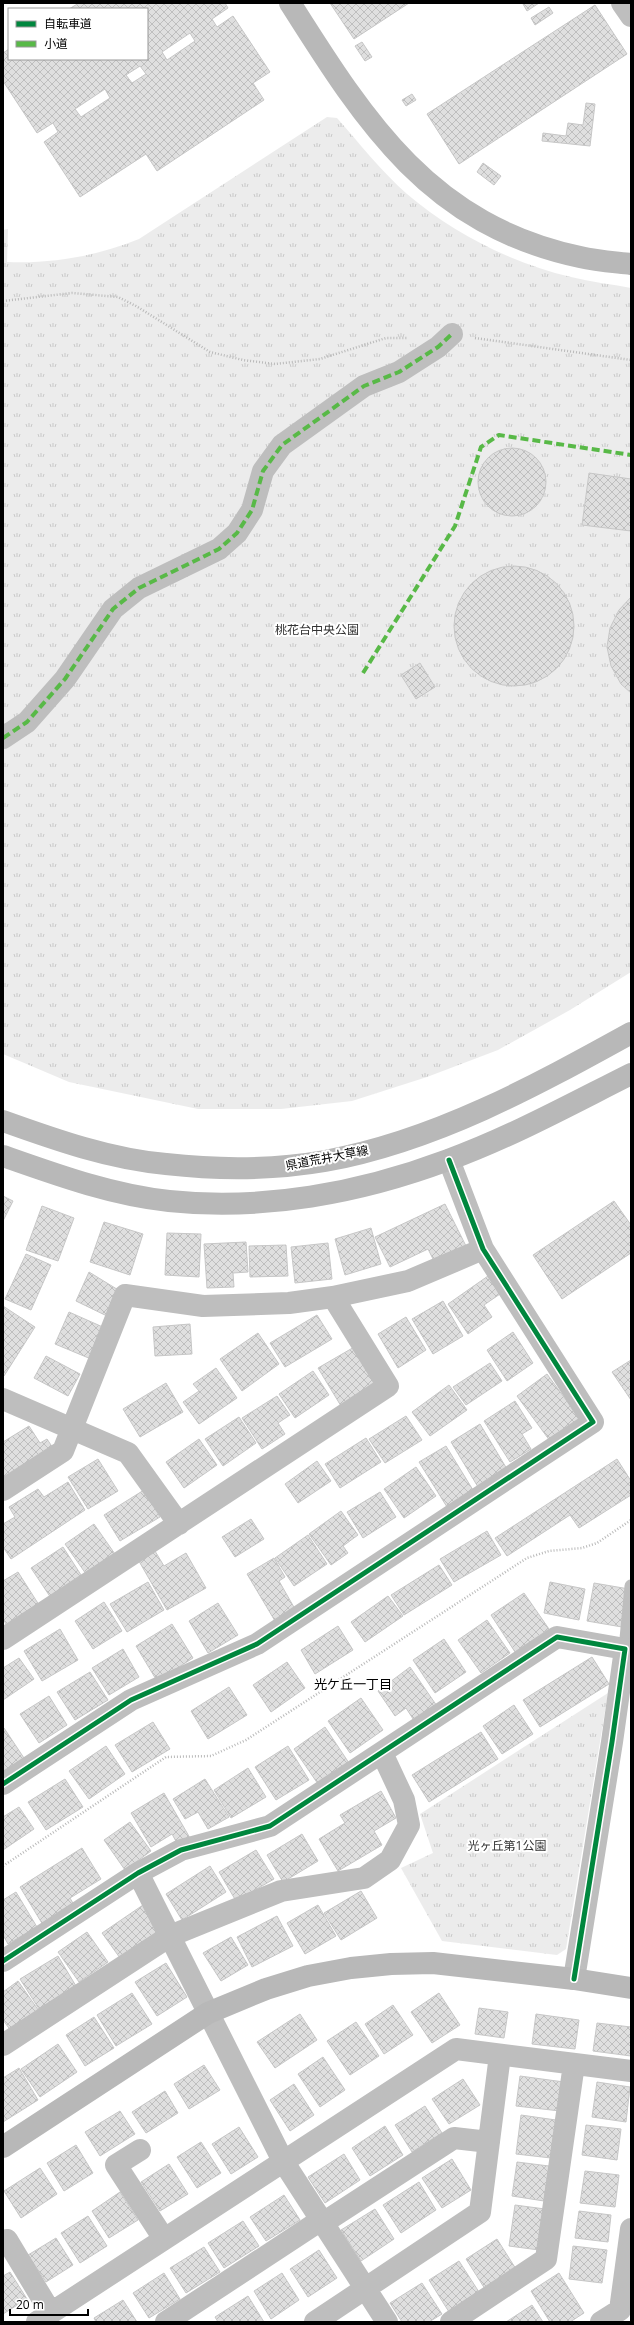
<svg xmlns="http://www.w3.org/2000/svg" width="634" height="2325" font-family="'Open Sans','Noto Sans JP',sans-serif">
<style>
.park{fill:url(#park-tufts)}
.building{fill:url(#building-cross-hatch);stroke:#c7c7c7;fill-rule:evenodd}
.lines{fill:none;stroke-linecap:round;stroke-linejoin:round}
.path{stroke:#b9b9b9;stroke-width:2.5;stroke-dasharray:1 2;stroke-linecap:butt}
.lane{stroke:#bebebe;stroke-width:13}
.street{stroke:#bebebe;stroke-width:22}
.secondary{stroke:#b8b8b8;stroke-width:22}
.quiet{stroke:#58b947;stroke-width:4;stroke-dasharray:8 4;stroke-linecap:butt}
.cycleway-casing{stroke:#fff;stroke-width:8}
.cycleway{stroke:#00873e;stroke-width:5}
.labels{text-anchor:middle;stroke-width:4;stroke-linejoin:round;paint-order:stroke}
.park-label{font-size:12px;fill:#333;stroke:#fff}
.street-label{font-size:12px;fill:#000;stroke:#fff}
.neighbourhood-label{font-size:13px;fill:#000;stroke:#fff}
</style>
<defs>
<pattern id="park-tufts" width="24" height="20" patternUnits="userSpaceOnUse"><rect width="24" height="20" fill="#ececec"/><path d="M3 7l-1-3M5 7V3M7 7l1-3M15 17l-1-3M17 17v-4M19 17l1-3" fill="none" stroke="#c9c9c9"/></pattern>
<pattern id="building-cross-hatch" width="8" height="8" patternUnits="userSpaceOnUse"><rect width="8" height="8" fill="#dfdfdf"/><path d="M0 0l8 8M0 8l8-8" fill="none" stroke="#bebebe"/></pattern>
</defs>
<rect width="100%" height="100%" fill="#fff"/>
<path class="park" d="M327,117L337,118C360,144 381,171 407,194C454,234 512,263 571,277C591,282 611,284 631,288V972L570,1010L498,1050L427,1077L352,1101L281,1109H198L69,1082L3,1054V230L8,229L7,262C52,264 97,256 139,239Z
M608,1693L566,1949L557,1955L442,1941L401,1868L433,1853L420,1814Z"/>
<path class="building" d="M79,3H225L228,8L212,19L217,27L233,16L270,72L253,83L264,100L157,171L146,154L80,197L44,142L58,132L53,123L37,133L3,81V53L9,49V59H147V9H69ZM190,33L195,41L167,60L162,52ZM140,66L146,74L132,83L126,75ZM105,89L110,98L81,117L75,109Z
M330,3H409L354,39Z
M525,3H539L527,11L523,4Z
M595,5L627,54L459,164L427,114Z
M549,7L553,13L535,25L531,18Z
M362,42L372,57L365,61L355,46Z
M412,94L416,100L406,106L402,100Z
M586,103L595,104L590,146L542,141L543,133L566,136L568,123L583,125Z
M483,163L501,176L494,185L477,172Z
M478 482a34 34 0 1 1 68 0a34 34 0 1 1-68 0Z
M589,473L631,479V531L582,525Z
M454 626a60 60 0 1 1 120 0a60 60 0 1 1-120 0Z
M631,597V693L621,684L611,666L607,647L610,628L619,610Z
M420,663L435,687L416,699L401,675Z
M3,1196L13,1201L3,1221Z
M614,1201L631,1225V1253L562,1299L533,1255Z
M445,1204L468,1250L436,1265L428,1249L390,1267L375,1237Z
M42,1206L74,1218L58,1261L26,1250Z
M104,1222L143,1234L130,1275L90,1262Z
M371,1228L381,1264L345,1275L335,1239Z
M167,1233L201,1234L199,1277L165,1275Z
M246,1242L248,1272L233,1273L234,1287L207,1288L204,1244Z
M328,1243L332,1279L295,1283L291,1247Z
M286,1245L288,1276L250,1277L249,1246Z
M26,1254L51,1265L31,1310L5,1299Z
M89,1272L120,1291L109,1317L76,1301Z
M488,1276L500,1294L484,1305L492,1317L468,1334L448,1304Z
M443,1301L463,1336L433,1354L412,1319Z
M3,1306L35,1327L4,1376H3Z
M69,1312L105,1328L91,1359L55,1344Z
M317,1315L332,1339L285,1367L270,1343Z
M406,1317L426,1350L398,1368L378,1334Z
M190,1324L192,1354L155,1356L153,1327Z
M513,1332L533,1363L507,1381L487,1350Z
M258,1333L279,1364L242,1391L220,1359Z
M356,1346L378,1382L341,1406L318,1368Z
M46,1356L80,1374L68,1396L34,1378Z
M631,1360V1400L612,1372Z
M490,1363L502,1381L466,1405L453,1387Z
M216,1368L237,1398L199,1424L183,1402L199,1391L193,1384Z
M313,1371L329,1395L295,1418L279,1394Z
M547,1374L580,1419L550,1441L517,1396Z
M166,1383L183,1412L140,1437L123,1409Z
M449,1385L467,1410L430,1436L412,1412Z
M277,1396L290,1415L278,1423L285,1434L262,1449L242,1418Z
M515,1401L532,1428L522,1434L531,1449L510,1462L484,1421Z
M406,1416L422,1440L385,1463L369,1439Z
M239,1417L256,1443L223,1466L205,1439Z
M480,1424L507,1469L478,1487L451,1442Z
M29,1426L40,1443L47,1439L57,1454L3,1489V1442Z
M366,1438L381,1462L340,1488L325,1464Z
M199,1439L217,1465L184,1488L166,1462Z
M446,1446L473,1490L447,1507L419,1462Z
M98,1459L118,1491L88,1509L68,1477Z
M617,1459L631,1481V1495L579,1528L570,1515L507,1556L495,1538Z
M317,1461L331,1481L298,1503L285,1484Z
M416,1467L436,1496L404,1518L384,1489Z
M68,1482L85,1510L11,1559L3,1547V1524L15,1517L9,1507L38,1489L44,1497Z
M144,1490L160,1517L120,1541L104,1515Z
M380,1492L396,1517L363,1538L347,1512Z
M341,1511L358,1535L343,1546L348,1553L331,1565L309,1534Z
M251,1519L264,1539L235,1557L222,1537Z
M94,1524L115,1554L86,1574L65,1544Z
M487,1531L501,1555L454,1582L440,1559Z
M308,1535L327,1564L294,1586L275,1558Z
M152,1546L164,1566L186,1553L206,1588L167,1610L136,1556Z
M63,1547L83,1578L51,1598L31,1568Z
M274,1558L285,1577L279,1581L295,1609L275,1621L247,1574Z
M439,1565L452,1585L404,1615L391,1595Z
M18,1572L41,1608L9,1629L3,1619V1581Z
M148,1582L164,1610L127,1632L110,1604Z
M550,1582L585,1589L579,1620L544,1613Z
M594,1583L629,1589L622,1627L587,1621Z
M524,1593L549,1629L515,1652L491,1615Z
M388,1596L403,1616L365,1642L351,1622Z
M104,1602L122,1631L93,1649L75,1621Z
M218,1603L238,1635L208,1653L189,1621Z
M487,1620L510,1653L481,1673L458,1640Z
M172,1624L193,1658L157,1681L136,1646Z
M338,1626L353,1650L315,1674L301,1650Z
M60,1629L78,1660L42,1681L24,1651Z
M444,1639L466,1672L435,1693L413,1660Z
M123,1649L139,1677L109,1695L92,1668Z
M592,1657L609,1684L540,1727L523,1700Z
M19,1658L34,1679L3,1700V1668Z
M287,1662L305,1688L271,1712L253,1685Z
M410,1667L437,1706L415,1722L406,1708L395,1716L378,1691Z
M90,1672L108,1700L75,1720L57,1692Z
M229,1687L247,1715L208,1739L191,1711Z
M49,1696L67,1725L39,1743L20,1714Z
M361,1698L383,1730L350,1753L328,1721Z
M514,1705L533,1734L502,1754L483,1726Z
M153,1722L170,1749L132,1772L115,1745Z
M325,1727L349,1763L318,1784L294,1749Z
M4,1728L24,1758L3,1772V1729Z
M481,1732L498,1759L429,1802L412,1775Z
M106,1746L125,1774L89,1799L69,1771Z
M288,1746L309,1780L276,1800L255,1767Z
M248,1768L266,1797L231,1818L214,1790Z
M65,1779L83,1807L46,1830L28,1802Z
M205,1779L229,1817L208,1829L198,1812L185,1819L173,1799Z
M381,1791L396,1818L374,1831L382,1845L338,1871L319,1839L345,1823L340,1815Z
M164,1793L190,1838L178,1845L172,1834L151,1847L131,1813Z
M19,1807L34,1829L3,1850V1817Z
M130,1822L151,1851L125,1870L104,1840Z
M302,1834L318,1861L283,1882L267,1855Z
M82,1848L101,1879L70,1898L74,1905L43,1925L20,1887Z
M256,1850L274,1879L236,1901L219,1872Z
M210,1866L226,1892L182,1920L166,1894Z
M361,1891L377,1918L341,1940L324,1913Z
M16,1892L37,1927L8,1944L3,1935V1900Z
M143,1905L161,1930L120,1958L102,1933Z
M318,1905L336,1936L305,1954L287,1923Z
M277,1916L293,1946L252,1967L237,1937Z
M87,1932L108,1962L79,1982L58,1952Z
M231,1937L248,1965L221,1981L203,1953Z
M58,1956L76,1986L39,2009L20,1979Z
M166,1963L187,1997L157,2016L135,1982Z
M18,1981L39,2011L11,2031L3,2020V1992Z
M132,1993L152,2024L116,2046L97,2015Z
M439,1993L460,2025L432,2043L411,2012Z
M393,2005L413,2035L384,2054L365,2024Z
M479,2008L508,2012L504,2038L475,2034Z
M300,2014L317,2040L275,2068L257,2042Z
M536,2014L579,2020L575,2049L532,2044Z
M94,2017L114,2048L85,2066L66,2035Z
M356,2022L379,2056L350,2075L327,2041Z
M597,2023L631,2027V2056L593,2051Z
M58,2044L77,2072L40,2097L21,2069Z
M323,2057L345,2090L320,2107L298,2074Z
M204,2065L220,2090L189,2109L174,2084Z
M19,2068L38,2100L3,2122V2078Z
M520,2076L564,2082L560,2111L516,2106Z
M463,2079L480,2105L449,2124L432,2099Z
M597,2082L630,2087L626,2122L592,2117Z
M294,2084L314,2115L290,2131L270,2100Z
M165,2091L178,2113L146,2133L132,2112Z
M425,2106L442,2133L412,2152L395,2125Z
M120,2111L135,2134L100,2156L85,2132Z
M521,2115L556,2120L551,2158L516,2154Z
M586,2125L621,2129L617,2160L582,2155Z
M385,2126L403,2155L370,2176L352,2148Z
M239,2127L258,2157L231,2174L212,2144Z
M201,2142L221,2173L197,2188L177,2157Z
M76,2145L93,2173L64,2191L47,2163Z
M344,2154L360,2180L325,2203L308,2177Z
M452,2159L471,2190L442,2208L422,2178Z
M517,2162L549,2166L544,2201L512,2196Z
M169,2164L188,2194L160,2211L141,2182Z
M40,2168L57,2194L21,2218L4,2191Z
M585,2171L619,2175L615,2207L580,2203Z
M419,2182L436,2210L401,2233L383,2205Z
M120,2192L138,2220L109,2238L92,2211Z
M284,2195L300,2220L266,2241L250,2217Z
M515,2205L545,2209L539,2250L509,2246Z
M375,2209L394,2239L361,2261L341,2230Z
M579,2211L611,2215L608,2242L575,2238Z
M88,2216L107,2246L80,2263L61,2233Z
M243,2221L259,2246L224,2268L208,2243Z
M56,2238L73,2265L46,2282L28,2255Z
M497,2239L516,2269L485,2289L466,2259Z
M573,2246L607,2250L602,2283L569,2279Z
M204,2247L220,2272L186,2293L170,2268Z
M319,2250L337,2278L308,2297L290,2269Z
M459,2261L479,2292L449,2312L429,2280Z
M10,2272L27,2299L3,2314V2276Z
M164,2273L180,2299L149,2318L133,2293Z
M282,2273L299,2300L271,2319L254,2291Z
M559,2273L584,2313L570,2322H550L531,2291Z
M422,2283L442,2314L429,2322H402L390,2303Z
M248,2296L264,2322H218L215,2317Z
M123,2300L137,2322H96L94,2318Z
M532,2305L543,2322H506Z"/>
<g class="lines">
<path class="path" d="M3,301L72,293L118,297L136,306L210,352L243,360L275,364L320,359L386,338H407
M475,338L631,360
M3,1866L166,1757L211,1756L246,1740L527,1558L549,1551L582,1548L597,1543L631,1520"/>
<path class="lane" d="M625,1649L631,1586"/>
<path class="street" d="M622,3L631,16
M3,738L27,722L65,679L113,609L139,588L219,549L237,533L252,510L263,471L282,445L364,386L399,372L438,347L452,334
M3,1399L128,1453L179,1524
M3,1490L63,1451L125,1295L203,1306L289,1303L333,1297L408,1281L483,1249
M3,1639L388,1386L333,1297
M3,1784L131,1700L257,1644L593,1422L483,1249L449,1160
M138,1873L283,2161L387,2322
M3,1961L138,1873L181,1850L270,1826L557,1637L625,1649L612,1742L574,1979
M3,2045L170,1936L281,1891L364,1878L390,1860L409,1825L404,1800L382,1753
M140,2150L116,2165L164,2239
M323,2223L454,2138L489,2142
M3,2243L7,2240L51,2313
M37,2322L456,2049L631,2071
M166,2322L321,2220
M315,2322L480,2212L500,2055
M451,2322L546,2259L574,2064
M601,2322L620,2310L631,2229"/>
<path class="secondary" d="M290,3C366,123 430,225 580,257C597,261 614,262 631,264
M3,1121C56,1140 110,1159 166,1164C219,1170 273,1170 325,1161C435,1141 535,1086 631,1033
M3,1156C57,1175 112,1195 169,1201C263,1211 360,1193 448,1160C511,1137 571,1104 631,1074
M3,2147L208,2013L266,1989L308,1976L351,1968L391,1964L433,1963L574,1979L631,1988"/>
<path class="quiet" d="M363,673L455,526L481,447L499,435L631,455
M3,738L27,722L65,679L113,609L139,588L219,549L237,533L252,510L263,471L282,445L364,386L399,372L438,347L452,334"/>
<defs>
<path id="cycleway" d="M3,1784L131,1700L257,1644L593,1422L483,1249L449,1160
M3,1961L138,1873L181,1850L270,1826L557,1637L625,1649L612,1742L574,1979"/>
</defs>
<use href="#cycleway" class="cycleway-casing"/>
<use href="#cycleway" class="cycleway"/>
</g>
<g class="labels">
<g class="park-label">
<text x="317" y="634">桃花台中央公園</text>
<text x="507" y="1850">光ヶ丘第1公園</text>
</g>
<g class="street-label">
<text transform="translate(327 1158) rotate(-11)" y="4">県道荒井大草線</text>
</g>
<g class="neighbourhood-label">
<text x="353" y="1689">光ケ丘一丁目</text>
</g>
</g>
<rect width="634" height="2325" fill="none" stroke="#000000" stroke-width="8"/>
<rect x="8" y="8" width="140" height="52" fill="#ffffff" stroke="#999999"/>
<rect x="16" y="21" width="20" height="6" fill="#00873e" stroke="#999999"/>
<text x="44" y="28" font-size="12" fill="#000000">自転車道</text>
<rect x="16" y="41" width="20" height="6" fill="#58b947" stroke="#999999"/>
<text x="44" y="48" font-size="12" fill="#000000">小道</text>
<path d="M10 2309v6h78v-6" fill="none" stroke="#000000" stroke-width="2"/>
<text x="16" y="2309" font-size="12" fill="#000000" stroke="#ffffff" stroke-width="3" paint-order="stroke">20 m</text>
</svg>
